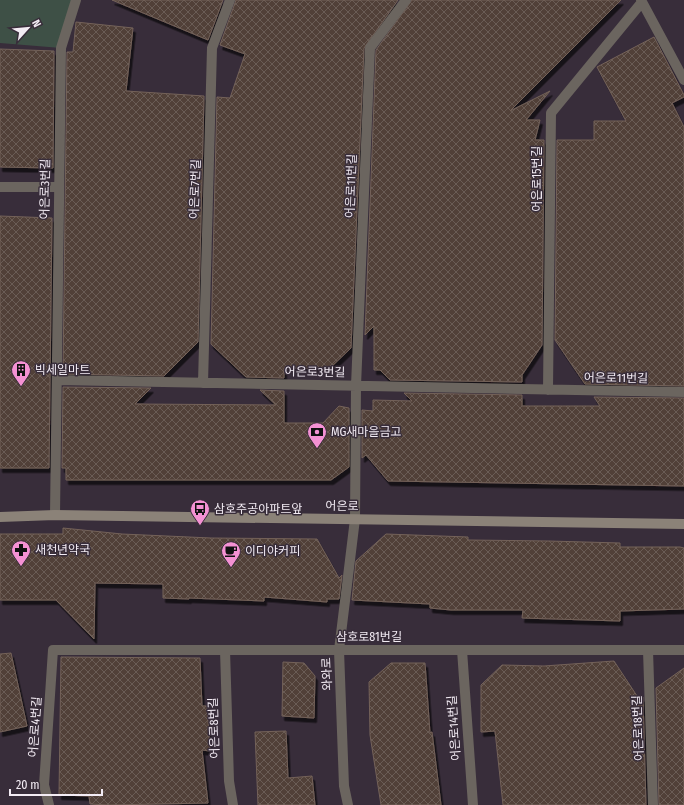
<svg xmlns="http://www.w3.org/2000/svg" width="684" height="805" font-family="'Fira Sans Condensed','Noto Sans KR',sans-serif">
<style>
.green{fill:#3e5046}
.building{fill:url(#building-cross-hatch);stroke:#746259;filter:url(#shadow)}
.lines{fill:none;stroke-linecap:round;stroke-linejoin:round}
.street{stroke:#6b655f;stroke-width:10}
.secondary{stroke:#8b8278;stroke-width:10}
.labels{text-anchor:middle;stroke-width:3;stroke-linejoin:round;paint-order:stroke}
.street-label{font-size:12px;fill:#f3ecf4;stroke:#382d3a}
.poi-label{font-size:12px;fill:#f3ecf4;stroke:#382d3a;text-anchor:start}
</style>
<defs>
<pattern id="building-cross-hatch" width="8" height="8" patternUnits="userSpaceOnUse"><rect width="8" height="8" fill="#514038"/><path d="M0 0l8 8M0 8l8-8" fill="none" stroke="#6a5c55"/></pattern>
<filter id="shadow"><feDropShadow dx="2.5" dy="4.5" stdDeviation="0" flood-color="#0009"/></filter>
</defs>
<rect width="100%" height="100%" fill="#382d3a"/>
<path class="green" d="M0,0H76L61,48L0,43Z"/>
<path class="building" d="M112,0H223L208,40Z
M236,0H398L364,48L351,348L329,369L284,368V378L246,377L211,344L217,97L230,98L245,54L220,45Z
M412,0H621L510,111L550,91L526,120H540L535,140H544L542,345L522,375V382L390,380L380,370H374V326L365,335L376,50Z
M76,22L133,28L126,91L204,96L198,342L164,376L63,374L67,52H73Z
M654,37L684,95V97L672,103L684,127V386L585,384L555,340L557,140H594V121H626L597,67Z
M0,49L54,51L53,168L0,167Z
M0,216L52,218L49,468H0Z
M63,387L151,388L135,404L276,405L260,390L284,391V423H323L339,406L349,408V467L331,480H66V468H62Z
M404,393L522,395V406H600L594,397L684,398V486L388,481L366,455L362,458V410L373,411V400L412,401Z
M63,528L122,534L211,538L317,539L339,578L342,575L339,599H327V602L264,597V601L189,598V599L163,598V584L95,583L94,639L56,600H0V534H63Z
M386,534L468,537V540L549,541L620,543V547H680L684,548V609L620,611V621L522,618L523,610H451L430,608V604L352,600L356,561Z
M11,653L27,726L0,732V654Z
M61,657L200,658L202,706H207L210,751L202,750L208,803L108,805L90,804L89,796L59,795Z
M614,661L639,699L643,697L646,805H503L495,731L481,732V685L502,665L544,666Z
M283,662L304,663L315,676L314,718L282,716Z
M391,663H425L430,733L432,732L441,805H381L370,735L369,682Z
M684,668V805H659L656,688Z
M286,731L288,778L312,776L315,805H258L255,732Z"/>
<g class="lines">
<path class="street" d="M641,0L684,80
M0,187H58
M57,380L684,392
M203,383L212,48L230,0
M548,390L551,113L642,2
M55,515L61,48L76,0
M225,650L229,781L233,805
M462,650L473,805
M648,650L653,805
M49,805L44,785L53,650H684
M348,805L344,786L339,650L355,519L356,386L370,48L406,0"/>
<path class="secondary" d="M0,517L55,515L684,524"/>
</g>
<defs>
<symbol id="building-pin" viewBox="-11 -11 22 30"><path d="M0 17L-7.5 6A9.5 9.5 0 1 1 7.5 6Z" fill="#f491d3" stroke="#382d3a"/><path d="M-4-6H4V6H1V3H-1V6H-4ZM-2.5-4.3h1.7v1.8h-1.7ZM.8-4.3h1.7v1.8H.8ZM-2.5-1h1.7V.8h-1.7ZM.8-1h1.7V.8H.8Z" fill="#111"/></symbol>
<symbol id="bank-pin" viewBox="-11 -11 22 30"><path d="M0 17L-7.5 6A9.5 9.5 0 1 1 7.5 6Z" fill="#f491d3" stroke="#382d3a"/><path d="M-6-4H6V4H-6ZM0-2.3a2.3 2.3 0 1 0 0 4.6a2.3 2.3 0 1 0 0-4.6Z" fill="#111"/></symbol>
<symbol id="bus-pin" viewBox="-11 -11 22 30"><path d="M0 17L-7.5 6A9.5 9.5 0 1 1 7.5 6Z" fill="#f491d3" stroke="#382d3a"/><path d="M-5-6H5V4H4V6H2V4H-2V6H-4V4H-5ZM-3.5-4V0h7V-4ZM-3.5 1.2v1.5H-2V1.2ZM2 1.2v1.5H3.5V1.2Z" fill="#111"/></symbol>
<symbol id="pharmacy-pin" viewBox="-11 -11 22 30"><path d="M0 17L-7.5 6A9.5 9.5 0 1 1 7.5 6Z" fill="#f491d3" stroke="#382d3a"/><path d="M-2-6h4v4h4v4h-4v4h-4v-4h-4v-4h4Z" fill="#111"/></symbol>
<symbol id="cafe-pin" viewBox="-11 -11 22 30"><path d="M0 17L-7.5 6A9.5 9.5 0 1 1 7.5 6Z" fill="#f491d3" stroke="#382d3a"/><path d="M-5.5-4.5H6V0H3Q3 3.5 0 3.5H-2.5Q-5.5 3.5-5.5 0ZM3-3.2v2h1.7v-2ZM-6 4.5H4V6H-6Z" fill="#111"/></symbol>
</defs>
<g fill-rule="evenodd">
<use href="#building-pin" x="10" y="359" width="22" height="30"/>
<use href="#bank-pin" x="306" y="421" width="22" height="30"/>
<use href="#bus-pin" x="189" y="498" width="22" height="30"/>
<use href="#pharmacy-pin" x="10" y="539" width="22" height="30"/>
<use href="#cafe-pin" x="220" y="540" width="22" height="30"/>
</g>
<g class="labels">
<g class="street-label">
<text transform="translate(537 179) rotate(-90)" y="4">어은로15번길</text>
<text transform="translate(351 186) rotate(-88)" y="4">어은로11번길</text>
<text transform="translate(45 189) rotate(-89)" y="4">어은로3번길</text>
<text transform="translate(195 189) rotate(-88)" y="4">어은로7번길</text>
<text transform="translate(315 372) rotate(1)" y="4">어은로3번길</text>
<text transform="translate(616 378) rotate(1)" y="4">어은로11번길</text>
<text transform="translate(342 506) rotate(1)" y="4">어은로</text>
<text x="369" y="641">삼호로81번길</text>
<text transform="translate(327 674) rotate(-92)" y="4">와와로</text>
<text transform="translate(35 727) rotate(-86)" y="4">어은로4번길</text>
<text transform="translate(214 728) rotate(-92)" y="4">어은로8번길</text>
<text transform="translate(454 728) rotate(-94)" y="4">어은로14번길</text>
<text transform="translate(638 728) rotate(-92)" y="4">어은로18번길</text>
</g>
<g class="poi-label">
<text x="35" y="374">빅세일마트</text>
<text x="331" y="436">MG새마을금고</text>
<text x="214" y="513">삼호주공아파트앞</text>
<text x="35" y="554">새천년약국</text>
<text x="245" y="555">이디야커피</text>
</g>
</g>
<g transform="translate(28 28) rotate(63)" stroke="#382d3a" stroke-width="3" paint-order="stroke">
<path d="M0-3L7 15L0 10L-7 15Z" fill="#f3ecf4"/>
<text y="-6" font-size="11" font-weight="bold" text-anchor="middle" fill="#f3ecf4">N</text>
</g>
<path d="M10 789v6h92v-6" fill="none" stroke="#f3ecf4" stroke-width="2"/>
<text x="16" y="789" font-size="12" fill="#f3ecf4" stroke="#382d3a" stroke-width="3" paint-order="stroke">20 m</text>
</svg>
